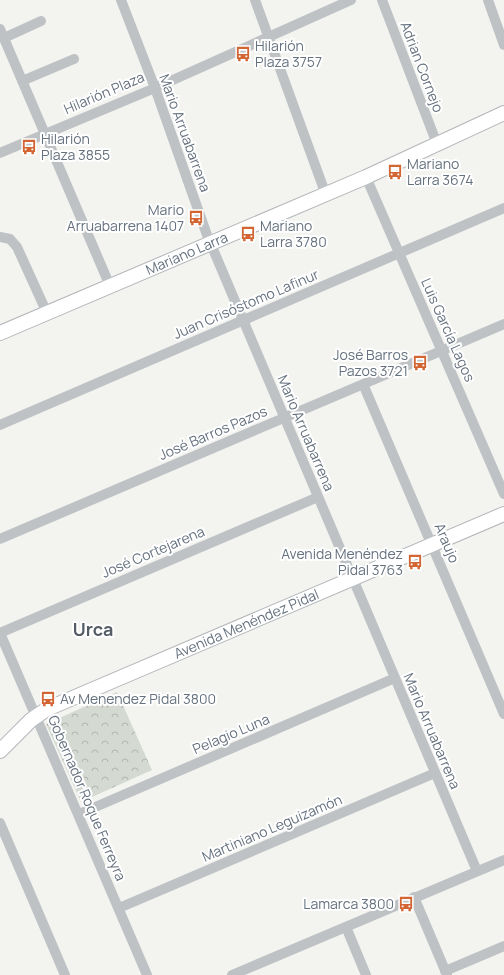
<svg xmlns="http://www.w3.org/2000/svg" width="504" height="975" font-family="Manrope,sans-serif">
<style>
.forest{fill:url(#forest-crowns)}
.lines{fill:none;stroke-linecap:round;stroke-linejoin:round}
.secondary-casing{stroke:#b2b6ba;stroke-width:16}
.minor{stroke:#bfc2c5;stroke-width:10}
.secondary{stroke:#fff;stroke-width:14}
.labels{text-anchor:middle;stroke-width:4;stroke-linejoin:round;paint-order:stroke}
.poi-label{font-size:14px;fill:#65717e;stroke:#fff;text-anchor:start}
.street-label{font-size:14px;fill:#65717e;stroke:#fff}
.district-label{font-size:18px;font-weight:bold;fill:#535b64;stroke:#fff}
</style>
<defs>
<pattern id="forest-crowns" width="20" height="18" patternUnits="userSpaceOnUse"><rect width="20" height="18" fill="#d4dad2"/><path d="M2 6a3 3 0 1 1 6 0M12 15a3 3 0 1 1 6 0" fill="none" stroke="#b0b5b0"/></pattern>
</defs>
<rect width="100%" height="100%" fill="#f3f4f0"/>
<path class="forest" d="M117,692L152,770L81,802L46,724Z"/>
<g class="lines">
<defs>
<g id="secondary">
<path id="s1" d="M0,333L366,177L504,113"/>
<path id="s2" d="M0,751L31,720L47,709L504,514"/>
</g>
</defs>
<use href="#secondary" class="secondary-casing"/>
<path class="minor" d="M121,0L155,88L207,235L477,871
M255,0L326,195
M382,0L437,144
M488,0L504,45
M0,29L110,286
M4,38L41,21
M22,81L74,59
M0,153L155,88L351,0
M366,177L504,494
M0,237L10,239L17,247L47,313
M363,384L504,714
M0,425L504,208
M0,539L504,324
M0,633L147,975
M0,633L318,497
M79,814L395,678
M0,823L65,975
M414,897L447,975
M119,908L435,773
M346,927L366,975
M445,971L504,946
M232,975L504,860"/>
<use href="#secondary" class="secondary"/>
</g>
<defs>
<symbol id="bus-bare" viewBox="-9 -9 18 18"><path d="M-5-6H5V4H4V6H2V4H-2V6H-4V4H-5ZM-3.5-4V0h7V-4ZM-3.5 1.2v1.5H-2V1.2ZM2 1.2v1.5H3.5V1.2Z" fill="#d26532" stroke="#fff" stroke-width="2.5" paint-order="stroke"/></symbol>
</defs>
<g fill-rule="evenodd">
<use href="#bus-bare" x="232" y="43" width="22" height="22"/>
<use href="#bus-bare" x="18" y="136" width="22" height="22"/>
<use href="#bus-bare" x="384" y="161" width="22" height="22"/>
<use href="#bus-bare" x="185" y="207" width="22" height="22"/>
<use href="#bus-bare" x="237" y="223" width="22" height="22"/>
<use href="#bus-bare" x="409" y="352" width="22" height="22"/>
<use href="#bus-bare" x="404" y="551" width="22" height="22"/>
<use href="#bus-bare" x="37" y="688" width="22" height="22"/>
<use href="#bus-bare" x="395" y="893" width="22" height="22"/>
</g>
<g class="labels">
<g class="poi-label">
<text x="255" y="51">Hilarión<tspan x="255" dy="16">Plaza 3757</tspan></text>
<text x="41" y="144">Hilarión<tspan x="41" dy="16">Plaza 3855</tspan></text>
<text x="407" y="169">Mariano<tspan x="407" dy="16">Larra 3674</tspan></text>
<text x="184" y="215" text-anchor="end">Mario<tspan x="184" dy="16">Arruabarrena 1407</tspan></text>
<text x="260" y="231">Mariano<tspan x="260" dy="16">Larra 3780</tspan></text>
<text x="408" y="360" text-anchor="end">José Barros<tspan x="408" dy="16">Pazos 3721</tspan></text>
<text x="403" y="559" text-anchor="end">Avenida Menéndez<tspan x="403" dy="16">Pidal 3763</tspan></text>
<text x="60" y="704">Av Menendez Pidal 3800</text>
<text x="394" y="909" text-anchor="end">Lamarca 3800</text>
</g>
<g class="street-label">
<text transform="translate(422 67) rotate(69)" y="5">Adrian Cornejo</text>
<text transform="translate(104 93) rotate(-23)" y="5">Hilarión Plaza</text>
<text transform="translate(185 133) rotate(70)" y="5">Mario Arruabarrena</text>
<text dy="5" stroke="none"><textPath href="#s1" startOffset="203">Mariano Larra</textPath></text>
<text transform="translate(246 304) rotate(-23)" y="5">Juan Crisóstomo Lafinur</text>
<text transform="translate(448 330) rotate(66)" y="5">Luis García Lagos</text>
<text transform="translate(213 433) rotate(-23)" y="5">José Barros Pazos</text>
<text transform="translate(306 433) rotate(67)" y="5">Mario Arruabarrena</text>
<text transform="translate(447 543) rotate(67)" y="5">Araujo</text>
<text transform="translate(153 552) rotate(-23)" y="5">José Cortejarena</text>
<text dy="5" stroke="none"><textPath href="#s2" startOffset="280">Avenida Menéndez Pidal</textPath></text>
<text transform="translate(432 731) rotate(67)" y="5">Mario Arruabarrena</text>
<text transform="translate(231 734) rotate(-23)" y="5">Pelagio Luna</text>
<text transform="translate(87 798) rotate(67)" y="5">Gobernador Roque Ferreyra</text>
<text transform="translate(272 828) rotate(-23)" y="5">Martiniano Leguizamón</text>
</g>
<g class="district-label">
<text x="93" y="636">Urca</text>
</g>
</g>
</svg>
